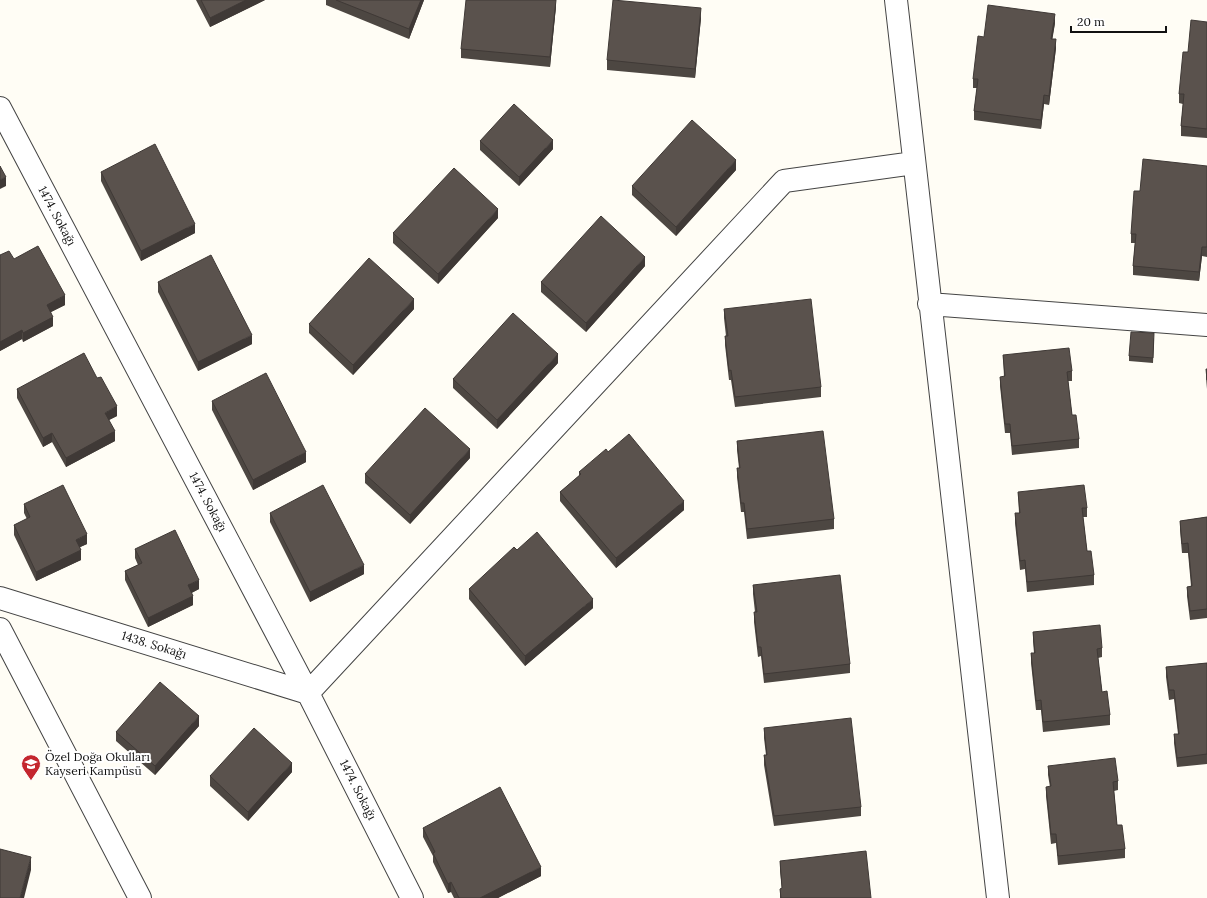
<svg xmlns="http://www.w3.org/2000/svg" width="1207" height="898" font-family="Lora,serif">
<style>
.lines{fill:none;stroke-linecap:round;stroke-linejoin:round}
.minor-casing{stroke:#444;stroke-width:24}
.minor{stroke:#fff;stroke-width:22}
.wall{fill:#4d4742}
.shaded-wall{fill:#3f3936}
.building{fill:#5a524d;stroke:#3f3936}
.labels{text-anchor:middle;stroke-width:4;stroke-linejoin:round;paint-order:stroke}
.street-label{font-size:12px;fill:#111;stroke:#fff}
.poi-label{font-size:12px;fill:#111;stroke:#fff;text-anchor:start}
</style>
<rect width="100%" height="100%" fill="#fffdf5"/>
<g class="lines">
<defs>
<path id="minor" d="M896,0L998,898
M0,108L308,693L412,898
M929,304L1207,325
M0,598L308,693
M0,629L140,898
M308,693L784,181L914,163"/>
</defs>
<use href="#minor" class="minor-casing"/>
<use href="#minor" class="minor"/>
</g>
<path class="wall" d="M196,0H265L210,27Z
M326,0H424L409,39L326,5Z
M556,6L550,67L461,58V49Z
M701,18L695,78L607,70V60Z
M1207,22V138L1181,136V126L1183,104L1179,103V94L1188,52Z
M1055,23L1052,39L1056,48L1049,105L1044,104L1041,129L974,120V111L977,88H973V79L984,37Z
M480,141L553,149L519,186L480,150Z
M1207,166V257L1202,256L1199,281L1133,275V266L1135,243H1131V234L1140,191Z
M736,170L676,236L632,195V186Z
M101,172L195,233L141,261L101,181Z
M498,218L438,284L393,243V233Z
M0,255L14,259L65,305L51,312L53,326L23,342L22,339L0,351Z
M645,266L586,332L541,292V282Z
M158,282L252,344L198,371L158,292Z
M414,309L353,375L309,333V324Z
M724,309L821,387V397L735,407L731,380H729L725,345V336H726L724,318Z
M1154,338L1153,363L1129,361V356Z
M1003,355L1072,371V381H1068L1072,415L1079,439V448L1012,455L1010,433H1005L1000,386V377H1004Z
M558,363L497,429L453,388V379Z
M1206,369H1207V389L1206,378Z
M17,389L117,416L109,420L115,441L66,467L52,442L43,447L17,398Z
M212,401L306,462L253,490L212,410Z
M737,441L834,519V529L747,539L744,512H741L737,477V468H739L737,450Z
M608,452L684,510L616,568L560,501V492L579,476V472Z
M470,458L410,524L365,483V474Z
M1018,492L1087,508V517H1083L1087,551L1094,575V585L1027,592L1025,569L1020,570L1015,523V513H1019Z
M24,504L87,544L80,547L81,560L36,581L14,535V525L27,519L24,513Z
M270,513L364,574L310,602L270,522Z
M1207,517V618L1190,620L1187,596V587L1191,586L1188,553H1182L1180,530V521Z
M135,549L199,589L191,593L193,605L148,627L125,580V571L138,565L135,558Z
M753,585L850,664V673L764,683L761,656L758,657L754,622V612H755L753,594Z
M469,589L593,608L525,666L469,599Z
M1033,632L1102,648V657L1098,658L1102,692L1110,715V725L1043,732L1041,710H1036L1031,663V653H1034L1033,641Z
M1207,663V764L1177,767L1174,743V734H1178L1174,699L1169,700L1166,677V667Z
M199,726L155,775L116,741V732Z
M764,728L861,807V816L774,826L764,765V755H766L764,738Z
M1048,766L1118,781V790L1114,791L1117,825L1125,849V858L1058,865L1056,843L1051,844L1046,796V787H1050L1048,775Z
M292,772L248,821L210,786V776Z
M423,828L541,876L498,898H454L451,892L448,893L433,862V856L423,837Z
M780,861L871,898H780V889L782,888L780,871Z"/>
<path class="shaded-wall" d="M246,0H265L210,27V18Z
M421,0H424L409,39V29Z
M556,0V6L550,67V57Z
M701,8V18L695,78V69Z
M1055,14V23L1051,48V39Z
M1056,39V48L1049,105V96Z
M1044,95V104L1041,129V120Z
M553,140V149L519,186V177Z
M736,160V170L676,236V227Z
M6,177V186L0,189V180Z
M498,209V218L438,284V274Z
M195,224V233L141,261V251Z
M1202,247V256L1199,281V272Z
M645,257V266L586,332V323Z
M65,295V305L47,314V305Z
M414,299V309L353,375V365Z
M53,317V326L23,342V333Z
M22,330V339L0,351V342Z
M252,335V344L198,371V362Z
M558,354V363L497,429V420Z
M117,406V416L105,422V413Z
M115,431V441L66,467V458Z
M52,433V442L43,447V438Z
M470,449V458L410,524V515Z
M306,452V462L253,490V480Z
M684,501V510L616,568V558Z
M87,534V544L76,549V540Z
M81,550V560L36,581V572Z
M364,565V574L310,602V592Z
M199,580V589L188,595V585Z
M193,596V605L148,627V618Z
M593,599V608L525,666V656Z
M199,716V726L155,775V766Z
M292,763V772L248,821V812Z
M31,857V870L24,898H20Z
M541,867V876L498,898H480Z
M451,882V892L448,893V884Z"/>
<path class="building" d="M201,0H246L210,18Z
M336,0H421L409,29Z
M466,0H556L550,57L461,49Z
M613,0L701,8L695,69L607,60Z
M988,5L1055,14L1051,39H1056L1049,96L1044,95L1041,120L974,111L978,79H973L978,36L984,37Z
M1191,20L1207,22V129L1181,126L1184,94H1179L1183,52H1188Z
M514,104L553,140L519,177L480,141Z
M692,120L736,160L676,227L632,186Z
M155,144L195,224L141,251L101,172Z
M1143,159L1207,166V247H1202L1199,272L1133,266L1136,234H1131L1134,191H1140Z
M0,166L6,177L0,180Z
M454,168L498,209L438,274L393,233Z
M601,216L645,257L586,323L541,282Z
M38,246L65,295L47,305L53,317L23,333L22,330L0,342V255L9,251L14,259Z
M211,255L252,335L198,362L158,282Z
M369,258L414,299L353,365L309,324Z
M811,299L821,387L735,397L731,370L729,371L725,336H728L724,309Z
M513,313L558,354L497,420L453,379Z
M1131,332L1154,333L1153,358L1129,356Z
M1069,348L1072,371L1067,372L1072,415H1076L1079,439L1012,446L1010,424H1005L1000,377L1005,376L1003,355Z
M84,353L97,378L101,377L117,406L105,413L115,431L66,458L52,433L43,438L17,389Z
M1206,369H1207V380Z
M266,373L306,452L253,480L212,401Z
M425,408L470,449L410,515L365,474Z
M823,431L834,519L747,529L744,503H741L737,468H740L737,441Z
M629,434L684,501L616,558L560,492L581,474L579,472L606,449L608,452Z
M63,485L87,534L76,540L81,550L36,572L14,525L30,517L24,504Z
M323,485L364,565L310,592L270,513Z
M1084,485L1087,508H1082L1087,551H1091L1094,575L1027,582L1025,560L1020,561L1015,513H1020L1018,492Z
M1207,517V609L1190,611L1187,587L1192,586L1188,543L1182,544L1180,521Z
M175,530L199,580L188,585L193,596L148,618L125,571L142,563L135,549Z
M537,532L593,599L525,656L469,589L514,547L517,550Z
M840,575L850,664L764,674L761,647H758L754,612H757L753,585Z
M1100,625L1102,648L1097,649L1102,692L1107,691L1110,715L1043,722L1041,700L1036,701L1031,653H1035L1033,632Z
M1207,663V754L1177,758L1174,734H1179L1174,690H1169L1166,667Z
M160,682L199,716L155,766L116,732Z
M851,718L861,807L774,816L764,755H767L764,728Z
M254,728L292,763L248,812L210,776Z
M1115,758L1118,781L1113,782L1117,825H1122L1125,849L1058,856L1056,834H1051L1046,787L1051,786L1048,766Z
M500,787L541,867L480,898H459L451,882L448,884L433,853L435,852L423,828Z
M0,849L31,857L20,898H0Z
M866,851L871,898H781L780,889L782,888L780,861Z"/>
<defs>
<symbol id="school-pin" viewBox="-11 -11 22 30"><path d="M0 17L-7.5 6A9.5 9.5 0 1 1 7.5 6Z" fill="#c4262e" stroke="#fff"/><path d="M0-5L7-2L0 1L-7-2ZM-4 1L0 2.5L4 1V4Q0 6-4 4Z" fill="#fff"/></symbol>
</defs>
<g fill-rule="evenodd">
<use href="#school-pin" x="20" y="753" width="22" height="30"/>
</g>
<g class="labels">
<g class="street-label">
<text transform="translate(57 216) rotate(62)" y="4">1474. Sokağı</text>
<text transform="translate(208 502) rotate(62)" y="4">1474. Sokağı</text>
<text transform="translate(154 645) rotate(17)" y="4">1438. Sokağı</text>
<text transform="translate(358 790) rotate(63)" y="4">1474. Sokağı</text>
</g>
<g class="poi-label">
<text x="45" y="761">Özel Doğa Okulları<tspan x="45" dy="14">Kayseri Kampüsü</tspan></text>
</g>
</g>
<path d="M1071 26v6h95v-6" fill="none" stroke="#111111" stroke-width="2"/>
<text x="1077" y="26" font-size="12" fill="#111111" stroke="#ffffff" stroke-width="3" paint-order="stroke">20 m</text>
</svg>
